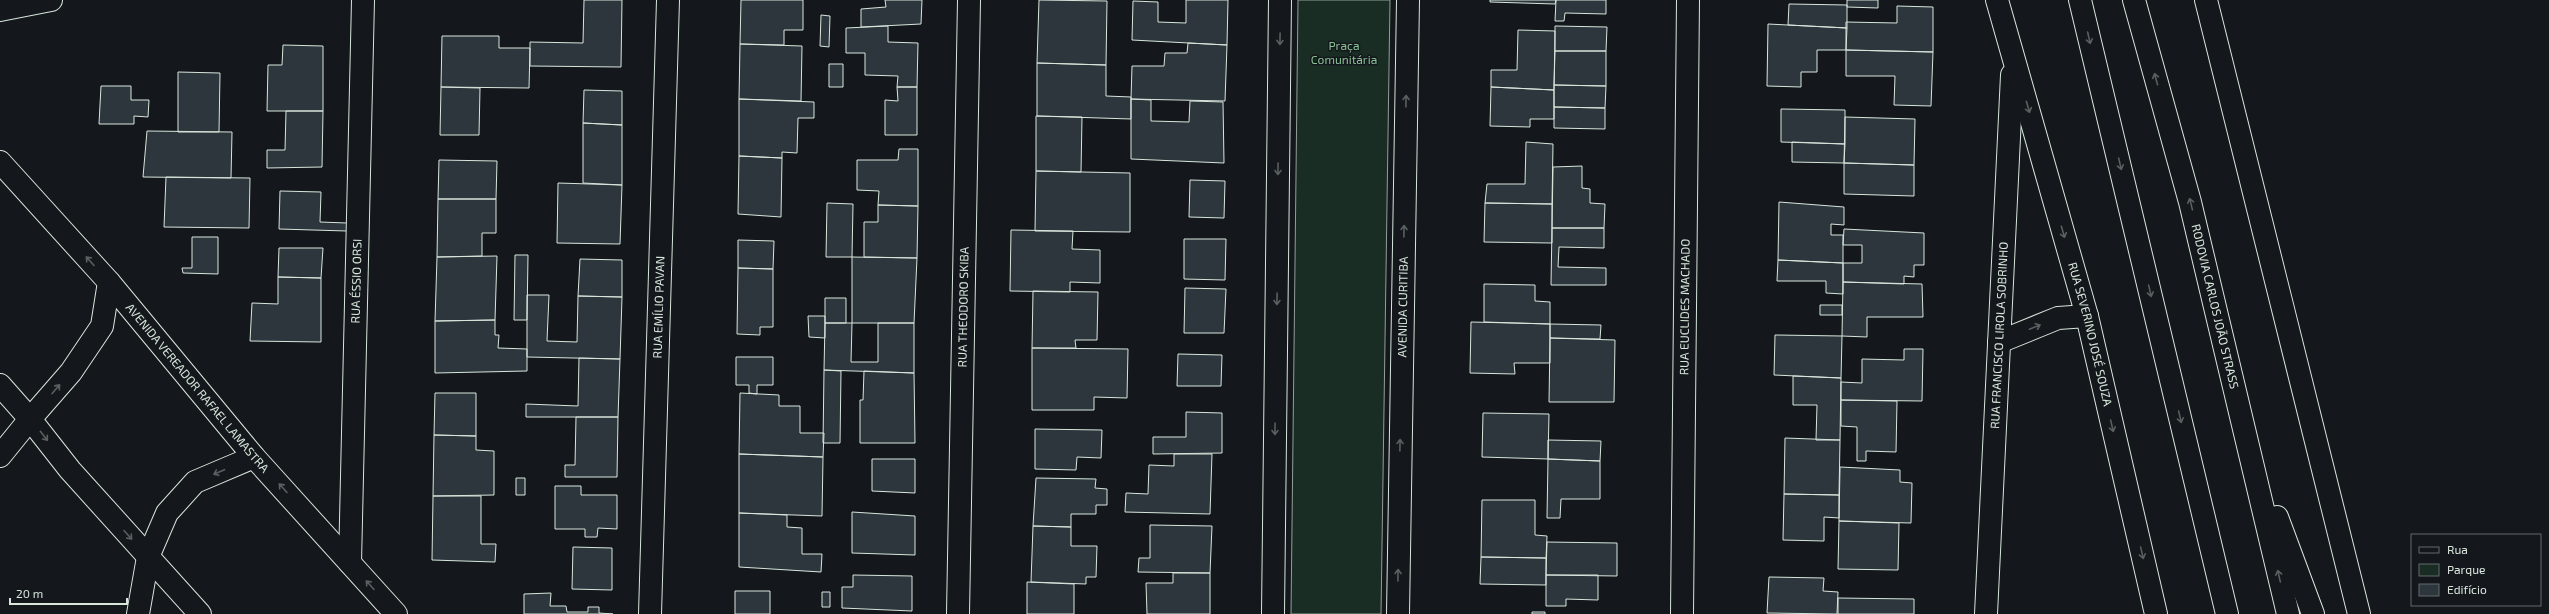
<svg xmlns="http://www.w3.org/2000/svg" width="2549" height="614" font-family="'Exo 2',sans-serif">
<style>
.green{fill:#1a2d24;stroke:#939e99}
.building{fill:#2c363c;stroke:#d8e6dc}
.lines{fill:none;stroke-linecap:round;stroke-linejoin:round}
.minor-casing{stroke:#d8e6dc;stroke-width:24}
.tertiary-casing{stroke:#d8e6dc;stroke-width:24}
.trunk-casing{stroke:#d8e6dc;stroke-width:24}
.minor{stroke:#14181c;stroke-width:22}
.tertiary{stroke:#14181c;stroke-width:22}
.trunk{stroke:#14181c;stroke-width:22}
.oneway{stroke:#59605f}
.labels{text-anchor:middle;stroke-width:3;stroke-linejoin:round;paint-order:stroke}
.park-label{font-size:12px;fill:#8ac095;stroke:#14181c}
.street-label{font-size:12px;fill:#d8e6dc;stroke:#14181c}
</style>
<rect width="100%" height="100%" fill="#14181c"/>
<path class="green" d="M1298,0H1390L1381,614H1291Z"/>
<path class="building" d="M584,0H622L621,67L530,66V42L583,43Z
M741,0H803V30H784V45L740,44Z
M885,0H922L921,24L861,27V9L886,7Z
M1039,0L1107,1L1106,65L1037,63Z
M1186,0H1228L1227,45L1132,40L1133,1L1158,2V22L1186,23Z
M1490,0H1556L1555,4L1490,2Z
M1556,0H1606V14L1565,13L1564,21H1555Z
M1847,0H1878V8L1847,7Z
M1789,4L1847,5V28L1788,25Z
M1897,6L1933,7V52L1846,50V22L1897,23Z
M821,15L830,16L829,47L820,46Z
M1768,24L1847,28L1846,50H1817V72H1801V87L1767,86Z
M888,26V42L918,43L917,87H897L898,76L865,75V53H846V28Z
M1555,26L1607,27L1606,51H1555Z
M1518,30L1555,31L1554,90L1491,87V70H1517Z
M442,36H499V48H530L529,88L441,87Z
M1188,43L1227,45L1225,101L1131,99L1132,66H1164L1165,53H1187Z
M740,44L802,46L801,101L739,99Z
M283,45L323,46V111H267L268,65H282Z
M1846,50L1933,52L1931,106L1894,105L1895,76H1846Z
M1555,51H1606V86L1554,85Z
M1037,63L1106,65V96L1131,97V119L1037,116Z
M829,64H843V87H829Z
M178,72L220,73L219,132H178Z
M1554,85L1606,86L1605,108L1554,107Z
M101,86H131V100H149L148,117L134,116V124H99Z
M441,87L480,88L479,135H440Z
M897,87H917V135H885V100L898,101Z
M1491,87L1554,90V119H1530V127L1490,126Z
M584,90L622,91V125L583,123Z
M739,99L814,102V118H798L797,153L782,152V158L739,156Z
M1131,99L1151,100V121L1189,122L1190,101L1223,102L1224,163L1131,159Z
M1554,107L1605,108V129L1554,128Z
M1781,109L1845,110V144L1781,142Z
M286,111H323L322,167L267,168V150H285Z
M1036,116L1082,117L1081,172L1036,171Z
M1845,117L1915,119L1914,165L1844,163Z
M583,123L622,125V185L583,183Z
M147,131L232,132L231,178L143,177Z
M1526,142L1553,144L1552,204L1485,203L1487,184H1525Z
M1792,142L1845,144L1844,163L1792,162Z
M899,149H918V206L878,205L879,191L857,190V160H898Z
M739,156L782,158L781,217L738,214Z
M439,160L497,161L496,199H438Z
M1844,163L1914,165V196L1844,194Z
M1582,166V188L1590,189V203L1605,204L1604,228H1552L1553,167Z
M1036,171L1130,173V232L1035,231Z
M166,177L250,178L249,228L164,227Z
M1190,180L1225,181L1224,218L1189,217Z
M558,183L622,185L620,244L557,243Z
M280,191L321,192L320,222L347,223V231L279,229Z
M438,199H496V233H482V256L437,257Z
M1779,202L1844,207V225L1831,224V235H1843V263L1778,260Z
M827,203L853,204L852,257H826Z
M1485,203L1552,204V243L1484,242Z
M878,205L918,206L917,258L864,257V222H878Z
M1552,228H1604V248L1559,247L1558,267L1606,268V285H1551Z
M1844,229L1924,233V265H1914V277L1904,276V284L1843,282V263H1862V245H1843Z
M1011,230L1073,231L1072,249L1100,250V283L1070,282V292L1010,291Z
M192,237H218V274L183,273L182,268H192Z
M1184,239H1226L1225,280L1184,279Z
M738,240L774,241L773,269L738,268Z
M279,248H323L321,278L278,277Z
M515,255H528L527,320H514Z
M497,256L495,320L435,321L437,257Z
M852,257L917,258L914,323H852Z
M580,259L622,260V297L578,296Z
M1778,260L1843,263V294L1826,293V281H1777Z
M738,268L773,269V327H760V335L737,334Z
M278,277L321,278V342L250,341L252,303L278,304Z
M1843,282L1922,284L1923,317H1867V337L1842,336Z
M1484,284L1535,285V301L1550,302V324L1484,322Z
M1185,288L1226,289L1224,333H1184Z
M1033,291L1098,292L1097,340H1075L1076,348H1032Z
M527,295H549L547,341L577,342L578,296L622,297L620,359L527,357Z
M825,298H846V323H825Z
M1820,305H1842V315H1820Z
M808,316H825V338L809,337Z
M495,320V335H499L498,348L527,349V371L435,373V321Z
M1471,322L1550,324V363H1514L1515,374L1470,373Z
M825,323H852L851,362H878V323H914V373L824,370Z
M1550,324L1601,325L1600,339L1550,338Z
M1775,335L1842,336L1841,378L1774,375Z
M1550,338L1615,340L1614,402H1549Z
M1032,348L1128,349L1127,398L1094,397V410H1032Z
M1904,349H1923L1922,401L1841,400V382L1862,383V359L1904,360Z
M1178,354L1222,355L1221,386H1177Z
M736,357H773V385H757V394L749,393V385H736Z
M579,358L620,359L618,417H526V404L578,406Z
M824,370L841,371L840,443H823Z
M864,371L914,373L915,443H860V400H863Z
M1793,376L1841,378L1840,440H1816L1817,405H1793Z
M435,393H476V436L434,435Z
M740,393L779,395V406H800V433H824L823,457L739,454Z
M1841,400L1897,401L1896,452L1866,451V461H1857V427L1841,426Z
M1186,412L1222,413V453L1153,454V437H1186Z
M1483,413L1549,414L1548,459L1482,457Z
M576,417H618L617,477H565V465H575Z
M1035,429L1102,430L1101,458L1077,457L1076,470L1035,469Z
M434,435L476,436V450L494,451V495L433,496Z
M1785,438L1840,440L1839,495L1784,494Z
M1548,440L1601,441L1600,461L1548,459Z
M739,454L823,457L822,516L739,513Z
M1174,454H1212L1210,514L1125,512L1126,493L1148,494L1149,465L1174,466Z
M872,459H915V493L872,491Z
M1548,459L1600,461V499H1561L1560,518H1547Z
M1840,467L1900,470V482L1912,483L1911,523L1839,521Z
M516,478H525V495H516Z
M1036,478L1096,479L1095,488L1107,489V505H1096V514H1071V527L1033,526Z
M555,486H581V495H617V529L598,528L597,537H585V529H555Z
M1784,494L1839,495V518L1824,517V541L1783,540Z
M433,496H481V544H496L495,562L432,560Z
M1482,500H1535V535L1547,536L1546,558L1481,557Z
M852,512L915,516V555L852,553Z
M739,513L787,515V527L802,528V554H822L821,572L739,567Z
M1839,521L1899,523L1898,570L1838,569Z
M1150,525L1212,526L1210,573L1138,572L1139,558H1150Z
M1033,526L1071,527V546H1097L1096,577H1086V584L1031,582Z
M1547,542L1617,543V576L1546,575Z
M573,547L612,548V590L572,589Z
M1481,557L1546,558V585L1480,584Z
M1173,573H1210V614H1147L1146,583H1173Z
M853,575L912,576V611L842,608V587H853Z
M1546,575H1598V600L1566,599V606H1546Z
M1769,577L1824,578L1823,591L1838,592L1837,614L1767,613Z
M1027,582L1074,584V614H1027Z
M735,591H770V614H735Z
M822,592H830V607H822Z
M551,593L550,606H566L567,612H588V607H599V613L613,614H524V594Z
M1838,598L1914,599V614H1838Z
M1532,612H1545V614H1532Z"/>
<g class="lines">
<defs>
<g id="minor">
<path id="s1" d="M1997,0L2087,316L2156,614"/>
<path d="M2206,0L2359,614"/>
<path d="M1999,342L2058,318L2087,316"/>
<path d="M0,456L30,419"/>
<path id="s2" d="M350,563L363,0"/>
<path d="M138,614L148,557"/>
<path id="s3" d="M650,614L668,0"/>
<path id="s4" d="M958,614L969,0"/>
<path d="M1273,614L1280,0"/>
<path id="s5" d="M1398,614L1408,0"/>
<path id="s6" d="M1682,614L1688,0"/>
<path id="s7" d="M1986,614L2012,75"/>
</g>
<g id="tertiary">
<path d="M0,10L51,0"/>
<path id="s8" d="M0,162L109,282L254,457L396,614"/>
<path d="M0,385L30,419L70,470L200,614"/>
<path d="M30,419L71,372L102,326L109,282"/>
<path d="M148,557L167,513L195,482L254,457"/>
</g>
<g id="trunk">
<path d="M2080,0L2227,614"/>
<path id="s9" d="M2134,0L2190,202L2288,614"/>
<path d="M2277,517L2313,614"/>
</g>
</defs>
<use href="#minor" class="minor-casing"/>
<use href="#tertiary" class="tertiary-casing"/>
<use href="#trunk" class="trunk-casing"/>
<use href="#minor" class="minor"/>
<use href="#tertiary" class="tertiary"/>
<use href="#trunk" class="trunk"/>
</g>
<defs><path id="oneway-shaft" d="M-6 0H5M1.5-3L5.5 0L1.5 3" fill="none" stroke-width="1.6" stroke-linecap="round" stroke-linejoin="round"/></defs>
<g class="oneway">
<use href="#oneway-shaft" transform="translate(2089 38) rotate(77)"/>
<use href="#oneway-shaft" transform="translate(1280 39) rotate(91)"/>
<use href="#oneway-shaft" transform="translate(2156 79) rotate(-105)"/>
<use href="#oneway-shaft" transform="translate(1406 101) rotate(-89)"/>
<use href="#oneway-shaft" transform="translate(2028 107) rotate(74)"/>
<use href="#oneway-shaft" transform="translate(2120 164) rotate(77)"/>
<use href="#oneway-shaft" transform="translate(1278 169) rotate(91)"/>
<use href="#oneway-shaft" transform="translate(2191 204) rotate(-104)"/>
<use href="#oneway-shaft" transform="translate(1404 231) rotate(-89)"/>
<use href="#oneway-shaft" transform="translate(2063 232) rotate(74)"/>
<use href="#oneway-shaft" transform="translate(90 261) rotate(-132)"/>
<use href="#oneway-shaft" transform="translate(2150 291) rotate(77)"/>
<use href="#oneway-shaft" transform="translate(1277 299) rotate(91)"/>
<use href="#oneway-shaft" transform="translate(2035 327) rotate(-22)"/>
<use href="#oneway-shaft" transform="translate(56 389) rotate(-49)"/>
<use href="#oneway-shaft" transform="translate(2180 417) rotate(77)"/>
<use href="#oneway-shaft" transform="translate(2112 426) rotate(77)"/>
<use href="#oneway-shaft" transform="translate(1275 429) rotate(91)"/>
<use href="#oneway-shaft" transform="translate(44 436) rotate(52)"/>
<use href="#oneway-shaft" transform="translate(1400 445) rotate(-89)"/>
<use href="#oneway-shaft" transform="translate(219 472) rotate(157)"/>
<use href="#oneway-shaft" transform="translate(283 488) rotate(-132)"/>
<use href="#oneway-shaft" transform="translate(128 535) rotate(48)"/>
<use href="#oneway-shaft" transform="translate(2142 553) rotate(77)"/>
<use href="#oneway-shaft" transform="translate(1398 575) rotate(-89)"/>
<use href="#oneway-shaft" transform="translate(2279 576) rotate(-103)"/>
<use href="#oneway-shaft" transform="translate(370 585) rotate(-132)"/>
</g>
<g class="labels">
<g class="park-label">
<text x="1344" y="50">Praça<tspan x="1344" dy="14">Comunitária</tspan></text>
</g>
<g class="street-label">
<text dy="4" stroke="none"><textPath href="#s2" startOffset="282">RUA ÉSSIO ORSI</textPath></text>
<text dy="4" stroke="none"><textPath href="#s9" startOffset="317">RODOVIA CARLOS JOÃO STRASS</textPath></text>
<text dy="4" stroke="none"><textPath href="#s3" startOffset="307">RUA EMÍLIO PAVAN</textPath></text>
<text dy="4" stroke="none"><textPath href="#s4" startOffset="307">RUA THEODORO SKIBA</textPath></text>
<text dy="4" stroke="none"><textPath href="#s5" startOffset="307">AVENIDA CURITIBA</textPath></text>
<text dy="4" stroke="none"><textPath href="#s6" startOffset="307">RUA EUCLIDES MACHADO</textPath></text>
<text dy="4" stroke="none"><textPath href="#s1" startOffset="347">RUA SEVERINO JOSÉ SOUZA</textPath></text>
<text dy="4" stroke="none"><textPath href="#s7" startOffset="279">RUA FRANCISCO LIROLA SOBRINHO</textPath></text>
<text dy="4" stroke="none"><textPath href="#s8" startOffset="300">AVENIDA VEREADOR RAFAEL LAMASTRA</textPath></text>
</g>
</g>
<rect x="2411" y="534" width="130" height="72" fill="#14181c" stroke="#626a69"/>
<rect x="2419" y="547" width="20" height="6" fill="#14181c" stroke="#626a69"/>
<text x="2447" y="554" font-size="12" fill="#d8e6dc">Rua</text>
<rect x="2419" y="564" width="20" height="12" fill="#1a2d24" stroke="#626a69"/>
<text x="2447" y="574" font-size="12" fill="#d8e6dc">Parque</text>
<rect x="2419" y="584" width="20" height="12" fill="#2c363c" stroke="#626a69"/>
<text x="2447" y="594" font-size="12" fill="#d8e6dc">Edifício</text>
<path d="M10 598v6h117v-6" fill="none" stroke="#d8e6dc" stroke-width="2"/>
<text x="16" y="598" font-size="12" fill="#d8e6dc" stroke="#14181c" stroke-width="3" paint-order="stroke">20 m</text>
</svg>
